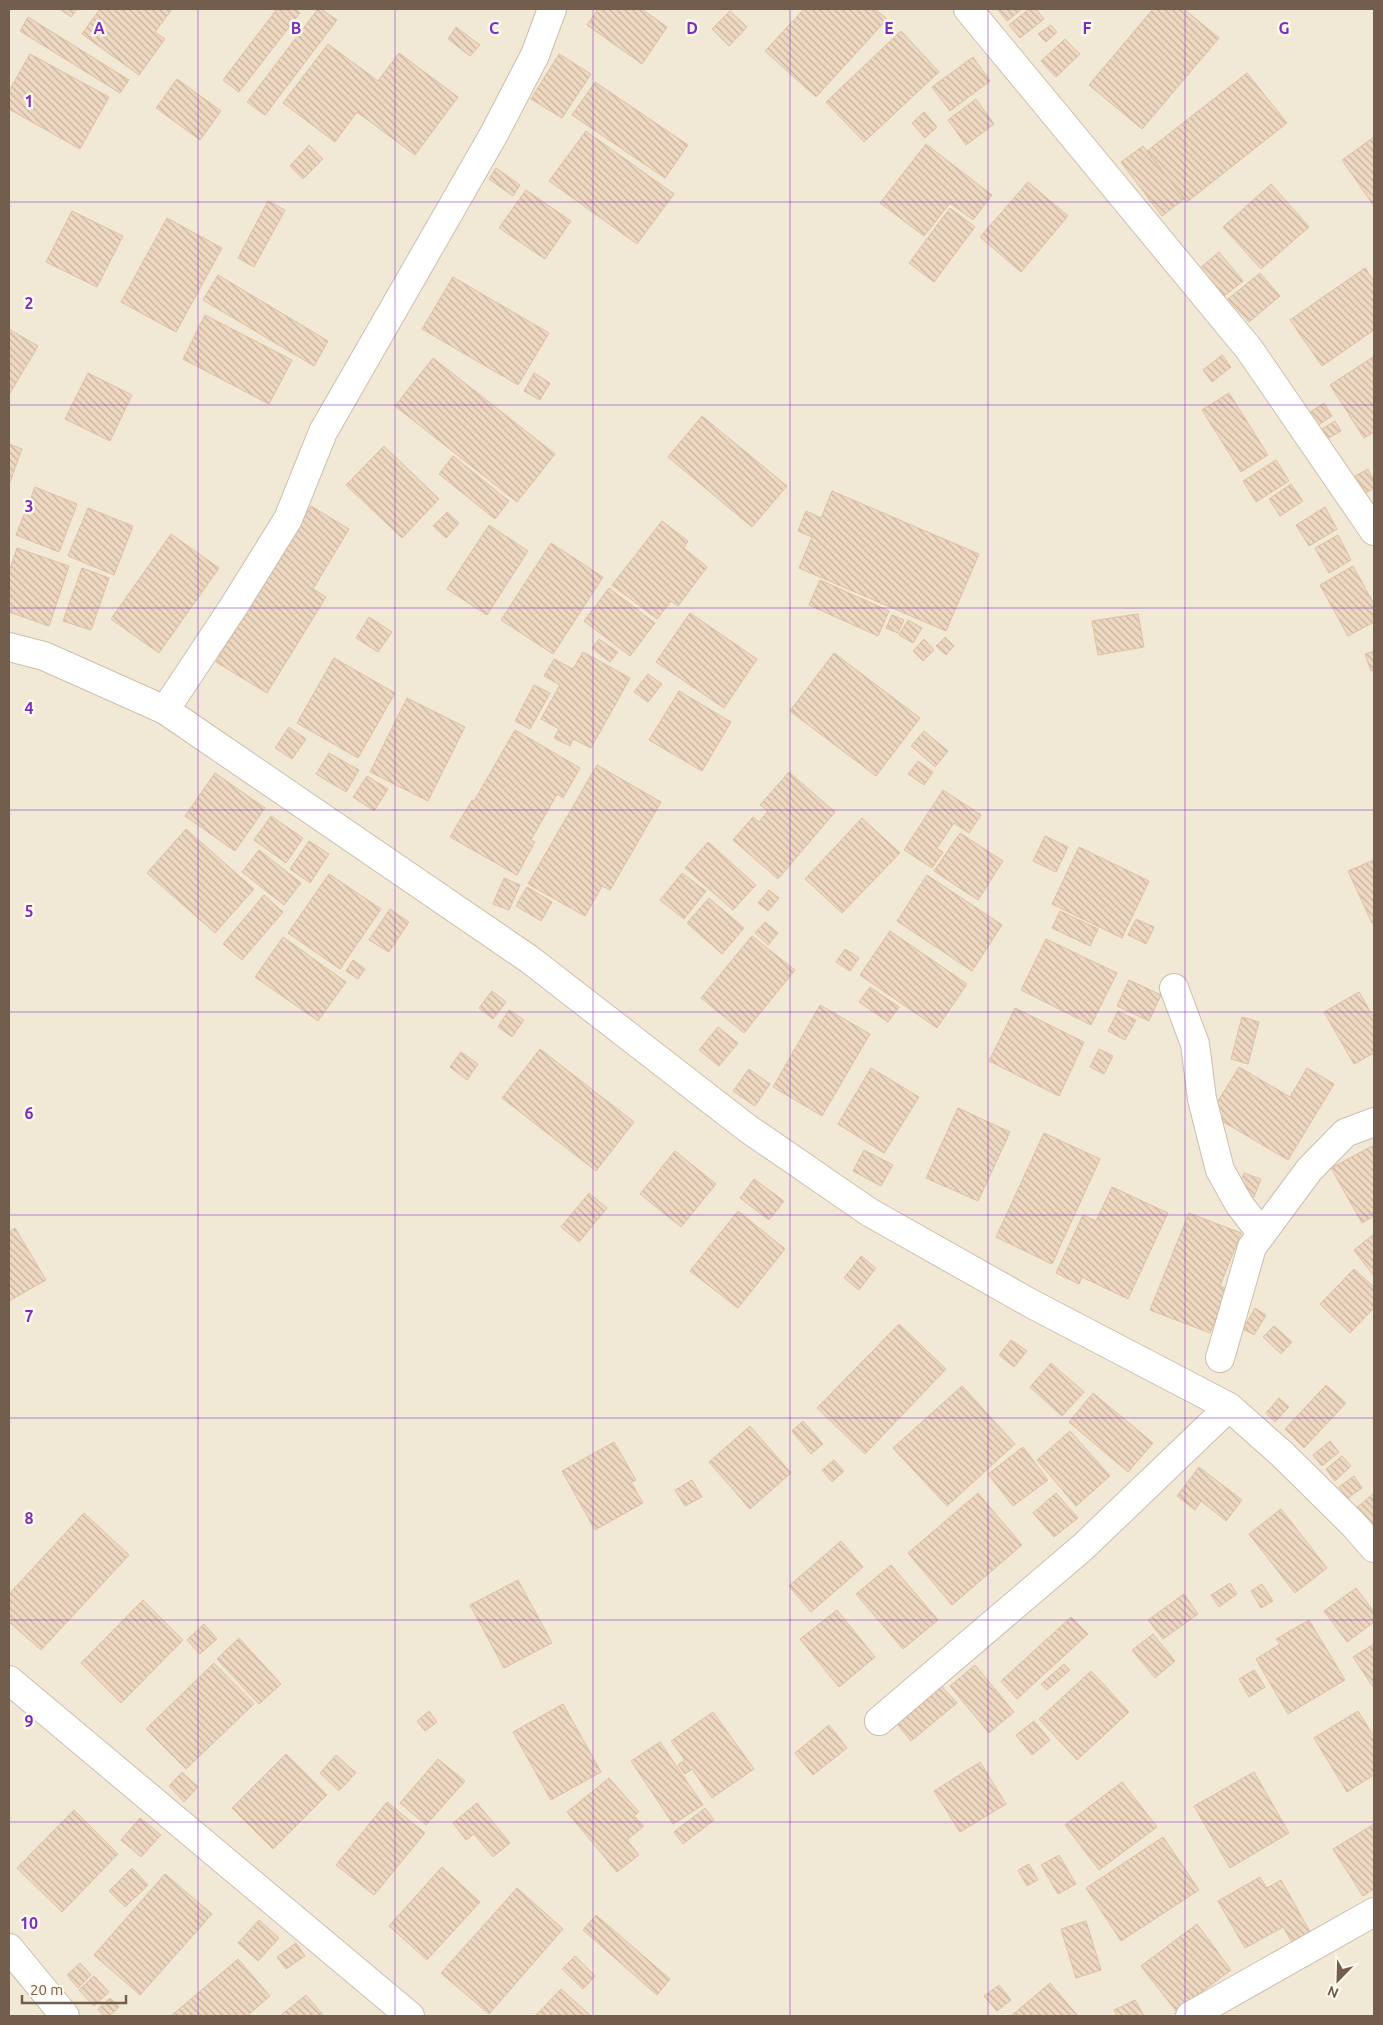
<svg xmlns="http://www.w3.org/2000/svg" width="1383" height="2025" font-family="Ubuntu,sans-serif">
<style>
.residential{fill:#f2e8d6}
.building{fill:url(#building-back-hatch);stroke:#dfc0a3}
.lines{fill:none;stroke-linecap:round;stroke-linejoin:round}
.street-casing{stroke:#ccbeae;stroke-width:30}
.secondary-casing{stroke:#cebfac;stroke-width:30}
.street{stroke:#fff;stroke-width:28}
.secondary{stroke:#fff;stroke-width:28}
.grid{fill:none;stroke:#7b2cbf;stroke-width:1;stroke-opacity:0.55}
.grid-label{font-size:16px;text-anchor:middle;font-weight:bold;fill:#7b2cbf;stroke:#fef9ed;stroke-width:5;stroke-linejoin:round;paint-order:stroke}
</style>
<defs>
<pattern id="building-back-hatch" width="6" height="6" patternUnits="userSpaceOnUse" patternTransform="scale(1.25)"><rect width="6" height="6" fill="#eed8c1"/><path d="M-1 5l2 2M0 0l6 6M5-1l2 2" fill="none" stroke="#c5b29f"/></pattern>
</defs>
<rect width="100%" height="100%" fill="#fbf5e7"/>
<path class="residential" d="M9,9H1374V2016H9Z"/>
<path class="building" d="M60,9H77L71,17Z
M100,9H172L155,32L165,39L139,75L82,34Z
M277,9H295L300,13L239,92L223,80Z
M318,9H321L337,20L265,115L247,102Z
M598,9H642L667,27L642,64L587,25Z
M804,9H875L887,19L816,97L765,51Z
M997,9H1022L1007,21Z
M1029,9H1036L1044,19L1020,38L1009,25Z
M1153,9H1184L1219,38L1142,129L1089,85Z
M730,11L747,27L729,46L712,29Z
M28,17L129,80L120,93L20,31Z
M1051,25L1057,32L1046,42L1038,34Z
M456,27L480,45L470,56L448,39Z
M901,31L939,72L864,142L826,102Z
M1065,39L1080,54L1056,77L1041,61Z
M328,44L378,81L399,53L458,97L415,155L357,112L335,142L283,103Z
M30,54L109,97L80,149L9,109V91Z
M559,54L591,74L562,118L531,99Z
M973,57L990,81L950,111L932,87Z
M1247,73L1287,123L1187,202L1147,151Z
M177,79L221,111L200,140L156,108Z
M595,82L688,145L665,178L572,115Z
M976,99L994,124L966,145L948,120Z
M924,112L937,127L925,138L912,123Z
M586,131L674,194L637,244L549,181Z
M1374,137V206L1342,160Z
M926,144L992,195L973,220L950,203L924,236L880,203Z
M309,145L323,159L303,179L290,166Z
M1143,146L1184,199L1162,216L1121,162Z
M496,168L520,185L513,196L489,179Z
M1028,182L1068,216L1021,272L980,237Z
M1271,184L1309,227L1261,269L1223,227Z
M526,190L571,221L545,259L499,228Z
M268,201L285,210L254,267L238,258Z
M950,208L975,227L934,282L909,263Z
M72,211L123,236L97,287L46,262Z
M167,218L222,248L176,332L121,302Z
M1219,252L1243,281L1223,297L1200,268Z
M1365,268L1374,281V330L1322,366L1290,320Z
M1260,273L1280,296L1249,322L1228,299Z
M218,275L328,341L314,366L203,300Z
M453,277L549,333L518,385L422,329Z
M205,315L292,360L269,404L183,359Z
M9,329L38,346L9,395Z
M1222,355L1231,367L1212,382L1203,370Z
M1373,357L1374,432L1364,438L1330,385Z
M433,358L555,454L517,502L395,406Z
M88,373L132,395L110,441L65,419Z
M534,373L550,383L540,400L524,391Z
M1229,393L1268,455L1241,472L1202,410Z
M1324,403L1332,416L1317,426L1309,413Z
M702,416L787,486L752,527L668,457Z
M1335,421L1341,431L1327,439L1322,429Z
M9,444L22,449L9,485Z
M384,446L439,499L402,538L346,485Z
M453,456L509,501L495,519L439,474Z
M1276,460L1289,481L1256,502L1243,481Z
M1368,469L1374,480V488L1366,493L1355,476Z
M1291,484L1303,501L1280,516L1269,499Z
M35,487L77,504L59,552L16,535Z
M832,491L979,554L946,631L799,568L812,537L798,531L806,511L821,518Z
M311,506L349,529L313,589L326,597L267,693L216,662Z
M1325,507L1337,529L1309,546L1296,525Z
M88,508L133,526L114,575L68,556Z
M447,512L459,523L446,538L433,526Z
M662,521L688,541L684,548L707,567L678,606L671,601L657,619L612,585Z
M489,525L528,551L487,615L447,589Z
M171,534L219,568L159,653L111,619Z
M1338,535L1351,560L1329,573L1315,548Z
M551,543L603,577L553,654L501,620Z
M17,548L69,566L49,626L9,612V572Z
M1353,566L1374,604V622L1348,636L1320,585Z
M82,568L109,578L91,630L63,621Z
M820,580L889,611L878,636L809,605Z
M609,588L655,623L630,656L584,621Z
M690,613L757,659L724,708L656,662Z
M1138,614L1144,647L1098,655L1092,621Z
M892,615L904,620L898,633L886,628Z
M369,617L392,632L378,652L356,638Z
M908,620L922,628L913,643L899,635Z
M945,637L954,646L946,655L936,646Z
M599,639L618,652L610,662L592,648Z
M924,639L934,650L923,661L913,651Z
M1374,651V670L1371,671L1365,654Z
M583,652L630,678L591,748L573,739L570,746L554,738L559,729L541,719L560,685L544,676L554,659L573,669Z
M834,653L920,718L876,776L790,711Z
M334,658L395,693L358,758L297,723Z
M648,674L662,684L648,702L634,692Z
M534,685L550,693L530,729L515,721Z
M679,691L731,722L702,771L649,740Z
M407,698L465,727L428,801L370,772Z
M289,727L306,739L292,759L275,748Z
M515,730L580,768L563,798L557,794L531,840L535,842L517,875L450,837L472,800L474,801Z
M924,731L948,751L935,767L911,746Z
M329,753L359,770L346,792L316,774Z
M918,761L933,772L924,785L908,774Z
M597,765L661,802L610,890L602,886L585,916L528,884Z
M789,772L835,812L778,879L733,840L753,817L759,822L768,811L760,805Z
M215,773L265,808L235,851L185,816Z
M367,776L388,789L374,811L353,797Z
M943,790L981,815L969,833L954,823L937,848L943,852L932,868L904,850Z
M271,816L303,838L286,863L254,840Z
M862,818L900,853L842,913L805,879Z
M186,829L254,889L215,933L147,873Z
M960,833L1003,861L978,900L934,871Z
M1045,836L1068,847L1056,872L1033,861Z
M309,841L329,854L310,883L290,869Z
M708,842L756,885L733,910L685,868Z
M1079,847L1149,881L1122,938L1052,904Z
M259,850L301,883L284,905L242,872Z
M1374,860V922L1372,923L1348,871Z
M682,873L706,891L684,919L660,900Z
M329,874L381,909L340,969L288,933Z
M927,875L1002,925L972,971L897,921Z
M504,878L520,885L509,910L493,904Z
M527,887L552,902L541,921L516,906Z
M769,890L779,898L768,911L758,903Z
M264,895L283,912L242,960L223,944Z
M709,898L744,928L722,954L687,923Z
M390,909L409,922L389,952L369,940Z
M1060,911L1098,929L1090,946L1052,928Z
M1136,919L1154,927L1146,944L1128,935Z
M765,922L778,933L768,945L755,933Z
M890,931L967,984L937,1028L860,975Z
M752,936L795,970L744,1033L701,998Z
M283,937L346,982L318,1021L255,977Z
M1046,939L1117,973L1091,1025L1021,990Z
M845,949L859,958L850,971L836,962Z
M353,960L365,969L358,979L346,971Z
M1129,980L1161,995L1149,1021L1117,1006Z
M870,987L899,1007L888,1022L859,1002Z
M492,991L506,1002L493,1019L479,1008Z
M1359,992L1374,1018V1053L1354,1064L1324,1012Z
M820,1005L870,1034L822,1116L773,1087Z
M1015,1008L1084,1042L1059,1096L989,1061Z
M509,1010L524,1020L512,1037L498,1027Z
M1118,1011L1136,1020L1125,1040L1108,1031Z
M1242,1017L1259,1022L1248,1064L1231,1059Z
M718,1027L738,1043L719,1066L699,1050Z
M540,1049L634,1122L596,1171L502,1098Z
M1099,1049L1113,1056L1104,1074L1090,1067Z
M461,1052L478,1064L467,1080L450,1067Z
M1239,1067L1290,1097L1307,1068L1334,1084L1288,1160L1210,1114Z
M871,1068L919,1097L884,1153L838,1124Z
M749,1069L770,1084L755,1106L733,1091Z
M958,1108L1010,1132L978,1201L926,1178Z
M1044,1133L1100,1159L1052,1264L996,1237Z
M1374,1145V1216L1362,1223L1331,1168Z
M864,1150L893,1165L881,1186L853,1171Z
M675,1151L716,1184L681,1227L640,1194Z
M1244,1173L1261,1179L1254,1197L1237,1190Z
M754,1179L784,1201L769,1220L740,1198Z
M1112,1187L1168,1213L1128,1299L1082,1277L1079,1284L1056,1273L1083,1215L1096,1221Z
M589,1193L607,1208L579,1242L561,1227Z
M738,1211L785,1249L738,1308L690,1271Z
M1189,1213L1241,1233L1220,1286L1228,1290L1210,1333L1150,1310Z
M15,1228L46,1280L9,1301V1232Z
M1374,1234V1276L1354,1250Z
M861,1256L876,1268L859,1290L844,1278Z
M1354,1269L1374,1287V1308L1350,1333L1320,1304Z
M1255,1308L1266,1315L1254,1335L1243,1329Z
M899,1324L946,1369L865,1454L817,1408Z
M1274,1326L1292,1342L1281,1354L1263,1337Z
M1011,1340L1027,1351L1014,1367L999,1355Z
M1051,1363L1084,1392L1062,1416L1030,1387Z
M1326,1385L1346,1403L1304,1448L1285,1429Z
M962,1386L1015,1444L947,1506L893,1448Z
M1093,1393L1153,1443L1128,1472L1069,1422Z
M1279,1398L1289,1407L1275,1422L1266,1413Z
M803,1421L823,1444L811,1454L792,1431Z
M750,1426L791,1473L750,1509L709,1462Z
M1070,1431L1110,1476L1076,1506L1037,1460Z
M1330,1441L1339,1452L1322,1466L1313,1455Z
M614,1442L636,1480L631,1482L643,1503L595,1530L562,1471Z
M1023,1447L1048,1480L1013,1506L988,1474Z
M1342,1456L1351,1466L1335,1481L1326,1469Z
M834,1460L844,1471L832,1482L822,1470Z
M1199,1467L1242,1500L1226,1521L1201,1501L1195,1510L1177,1496Z
M1354,1476L1362,1488L1347,1499L1339,1487Z
M692,1480L702,1497L685,1506L675,1490Z
M978,1493L1022,1545L952,1605L908,1553Z
M1056,1493L1078,1518L1054,1537L1033,1513Z
M1374,1493V1534L1355,1509Z
M1281,1509L1327,1568L1295,1593L1249,1534Z
M84,1513L129,1555L41,1650L9,1622V1594Z
M841,1541L863,1567L811,1612L789,1586Z
M891,1565L938,1620L903,1649L856,1594Z
M518,1580L552,1643L504,1668L470,1605Z
M1230,1583L1237,1594L1219,1607L1211,1595Z
M1262,1584L1273,1601L1261,1608L1251,1591Z
M1356,1588L1374,1612V1622L1347,1642L1324,1611Z
M1184,1594L1198,1614L1163,1639L1148,1620Z
M143,1600L183,1640L121,1703L81,1663Z
M837,1610L875,1657L839,1687L800,1639Z
M1071,1617L1088,1634L1017,1699L1001,1681Z
M1309,1620L1345,1680L1288,1714L1256,1659L1280,1644L1276,1639Z
M204,1624L217,1639L200,1654L187,1640Z
M1153,1634L1175,1661L1155,1678L1132,1650Z
M239,1638L281,1684L259,1704L217,1659Z
M1374,1644V1688L1353,1657Z
M214,1663L254,1704L186,1769L146,1729Z
M1064,1664L1070,1670L1047,1690L1041,1684Z
M975,1665L1014,1712L989,1733L950,1686Z
M1254,1670L1265,1687L1249,1697L1239,1679Z
M1091,1671L1129,1712L1077,1760L1039,1719Z
M938,1682L957,1703L911,1741L893,1719Z
M563,1704L601,1772L551,1800L513,1732Z
M429,1711L437,1722L425,1731L417,1721Z
M1358,1711L1374,1737V1775L1347,1792L1314,1738Z
M713,1712L754,1769L712,1798L692,1769L685,1774L678,1765L685,1760L671,1741Z
M1034,1721L1050,1740L1032,1755L1016,1735Z
M829,1725L847,1748L813,1775L795,1753Z
M660,1742L703,1805L673,1824L631,1761Z
M286,1754L327,1795L273,1849L232,1808Z
M336,1755L356,1773L339,1791L320,1773Z
M438,1759L465,1781L426,1825L400,1803Z
M980,1762L1006,1804L960,1832L934,1791Z
M182,1772L198,1787L184,1802L169,1786Z
M1254,1772L1289,1833L1230,1868L1194,1806Z
M609,1778L639,1812L634,1816L644,1826L627,1840L639,1855L617,1872L567,1812Z
M1122,1782L1157,1827L1099,1870L1065,1825Z
M387,1802L425,1833L374,1895L336,1865Z
M477,1803L510,1843L493,1857L474,1834L466,1840L453,1823Z
M705,1808L714,1820L683,1844L674,1832Z
M74,1810L118,1854L62,1912L17,1868Z
M140,1818L161,1835L141,1857L121,1840Z
M1374,1824V1889L1363,1896L1333,1849Z
M1163,1837L1199,1890L1121,1941L1086,1888Z
M1059,1855L1076,1884L1058,1894L1041,1865Z
M1029,1864L1038,1880L1027,1886L1018,1870Z
M442,1867L480,1902L427,1960L389,1926Z
M132,1868L148,1885L125,1907L109,1891Z
M165,1874L212,1914L140,1995L94,1955Z
M1260,1877L1267,1888L1281,1880L1310,1932L1292,1942L1283,1927L1245,1948L1218,1901Z
M517,1888L563,1929L489,2014L441,1973Z
M596,1915L670,1979L657,1995L583,1930Z
M259,1920L279,1938L258,1961L238,1943Z
M1086,1921L1101,1970L1076,1978L1061,1929Z
M1197,1924L1231,1970L1176,2011L1141,1966Z
M296,1943L305,1956L286,1969L277,1957Z
M575,1956L595,1976L583,1989L562,1969Z
M238,1959L270,1996L247,2016H171Z
M80,1963L91,1975L78,1988L67,1975Z
M94,1976L109,1992L94,2006L79,1990Z
M1050,1983L1078,2016H1011Z
M999,1985L1011,2000L997,2011L984,1996Z
M561,1989L591,2016H535Z
M306,1995L324,2016H280Z
M110,1998L119,2007L109,2016H104L98,2009Z
M1135,2000L1144,2016H1117L1114,2010Z"/>
<g class="lines">
<defs>
<path id="street" d="M165,710L234,606L288,519L323,432L494,134L535,55L552,9
M1174,988L1195,1044L1202,1099L1220,1170L1239,1204L1262,1234
M1220,1358L1252,1247L1309,1170L1345,1133L1374,1122
M9,1680L410,2016
M879,1721L1083,1547L1229,1407
M9,1948L65,2016
M1190,2016L1374,1912"/>
<path id="secondary" d="M968,9L1249,349L1374,531
M9,647L44,656L165,710L529,959L747,1128L869,1212L1032,1304L1229,1407L1282,1454L1354,1525L1374,1548"/>
</defs>
<use href="#street" class="street-casing"/>
<use href="#secondary" class="secondary-casing"/>
<use href="#street" class="street"/>
<use href="#secondary" class="secondary"/>
</g>
<path class="grid" d="M198,9V2016M395,9V2016M593,9V2016M790,9V2016M988,9V2016M1185,9V2016M9,202H1374M9,405H1374M9,608H1374M9,810H1374M9,1012H1374M9,1215H1374M9,1418H1374M9,1620H1374M9,1822H1374"/>
<g class="grid-label">
<text x="99" y="34">A</text>
<text x="296" y="34">B</text>
<text x="494" y="34">C</text>
<text x="692" y="34">D</text>
<text x="889" y="34">E</text>
<text x="1087" y="34">F</text>
<text x="1284" y="34">G</text>
<text x="29" y="107">1</text>
<text x="29" y="309">2</text>
<text x="29" y="512">3</text>
<text x="29" y="714">4</text>
<text x="29" y="917">5</text>
<text x="29" y="1119">6</text>
<text x="29" y="1322">7</text>
<text x="29" y="1524">8</text>
<text x="29" y="1727">9</text>
<text x="29" y="1929">10</text>
</g>
<rect width="1383" height="2025" fill="none" stroke="#735e4e" stroke-width="20"/>
<g transform="translate(1338 1980) rotate(203)" stroke="#fef9ed" stroke-width="4" paint-order="stroke">
<path d="M0-4L9 19L0 12L-9 19Z" fill="#735e4e"/>
<text y="-8" font-size="14" font-weight="bold" text-anchor="middle" fill="#735e4e">N</text>
</g>
<path d="M22 1995v8h104v-8" fill="none" stroke="#735e4e" stroke-width="2.5"/>
<text x="30" y="1995" font-size="15" fill="#735e4e" stroke="#fef9ed" stroke-width="4" paint-order="stroke">20 m</text>
</svg>
